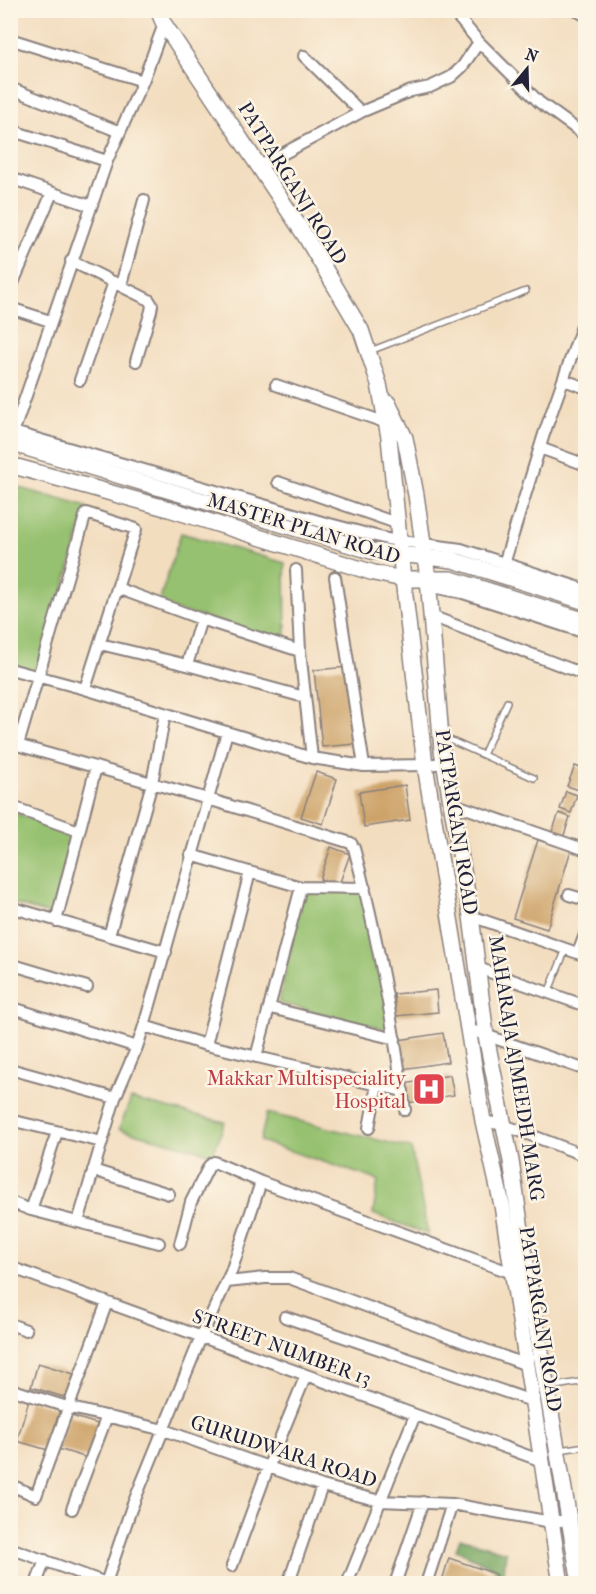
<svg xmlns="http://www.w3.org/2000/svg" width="596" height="1594" font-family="'IM FELL French Canon',serif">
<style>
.green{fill:#96c16f;stroke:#5c7255;stroke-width:1.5}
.forest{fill:#78a762;stroke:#4d644e;stroke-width:1.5}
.building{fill:#cda369}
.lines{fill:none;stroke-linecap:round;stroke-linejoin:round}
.lane-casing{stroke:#8a807d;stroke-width:8}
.street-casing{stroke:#8a807d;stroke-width:14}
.secondary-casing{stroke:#8a807d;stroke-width:18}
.lane{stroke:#fff;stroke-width:5}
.street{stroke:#fff;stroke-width:10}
.secondary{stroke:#fff;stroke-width:15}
.labels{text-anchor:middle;stroke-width:5;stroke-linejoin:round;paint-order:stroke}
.street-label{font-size:20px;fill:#22223b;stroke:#fcf5e5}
.health-label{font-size:20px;fill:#be3a42;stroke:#fcf5e5;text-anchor:end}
</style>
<rect width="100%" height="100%" fill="#fcf5e5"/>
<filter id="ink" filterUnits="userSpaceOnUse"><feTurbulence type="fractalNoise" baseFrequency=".0167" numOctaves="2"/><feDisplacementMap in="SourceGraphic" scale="12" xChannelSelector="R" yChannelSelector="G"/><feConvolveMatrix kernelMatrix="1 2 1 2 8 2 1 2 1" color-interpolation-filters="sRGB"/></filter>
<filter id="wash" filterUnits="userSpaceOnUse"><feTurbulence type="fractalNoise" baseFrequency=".008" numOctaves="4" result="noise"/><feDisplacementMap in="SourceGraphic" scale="24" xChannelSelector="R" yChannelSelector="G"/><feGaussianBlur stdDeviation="1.35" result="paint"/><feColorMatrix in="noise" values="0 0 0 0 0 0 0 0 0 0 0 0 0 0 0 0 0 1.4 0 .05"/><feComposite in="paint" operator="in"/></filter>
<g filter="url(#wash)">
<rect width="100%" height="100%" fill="#f3ddbf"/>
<path class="green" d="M10,485L87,507L39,677L11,669Z
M181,533L285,563L286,640L158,605Z
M10,811L73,834L52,915L11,903Z
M303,889L368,892L391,1030L279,1003Z
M131,1099L225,1122L213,1154L119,1129Z
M267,1113L411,1148L428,1234L373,1214L378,1180L260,1141Z"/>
<path class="forest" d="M460,1538L506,1552L503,1583H492L496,1569L456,1550Z"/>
<g id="blocks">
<path class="building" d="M349,667L357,744L322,747L314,670Z
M575,766L586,770L579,790L567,786Z
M316,772L337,779L323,824L301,817Z
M405,785L410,820L364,827L359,792Z
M566,791L577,795L571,813L560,809Z
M559,813L570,817L563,838L551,835Z
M538,840L571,850L547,929L513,918Z
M331,847L350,854L339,885L320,879Z
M436,990L438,1012L396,1016L394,994Z
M443,1033L448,1062L403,1069L399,1040Z
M450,1075L454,1095L408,1103L405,1084Z
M38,1363L74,1374L67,1398L31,1387Z
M29,1400L60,1409L48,1450L17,1441Z
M68,1415L101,1425L91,1459L58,1449Z
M449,1558L496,1574L493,1584H441Z"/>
</g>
</g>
<g filter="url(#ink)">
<use href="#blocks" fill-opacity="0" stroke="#8a807d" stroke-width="1.5"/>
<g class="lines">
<defs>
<path id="lane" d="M370,351L526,291
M443,737L534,778
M483,755L507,702
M548,993L566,949
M583,1382L586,1400
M549,1387L586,1381
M559,1450L586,1446"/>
<path id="street" d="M452,10L479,42L539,102L586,136
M576,10L586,16
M10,39L143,81
M304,56L361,112
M10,88L120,132
M10,130L107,161
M260,166L361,112L411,91L430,87L451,77L462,67L479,42
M10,178L91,206
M71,261L149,300L152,305L151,311L136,361
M121,285L144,200
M10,290L52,193
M10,308L50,321
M80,380L114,282
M564,380L586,388
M276,385L387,423
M10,431L322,522L387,539L461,549L586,590
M12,436L107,161L143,81L164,24
M540,448L586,465
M278,482L399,524
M504,564L544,434L586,315
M296,570L300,651L312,758
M335,577L364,766
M428,586L463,593L586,633
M117,588L201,619L300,651
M431,616L586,675
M100,644L187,665L304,697
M187,665L201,619
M10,669L85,689L312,758L364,766L425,765L444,763
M10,743L208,799L351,843L354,848C377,934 393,1022 405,1110
M18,745L86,513L136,529L85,689
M451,803L586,850
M10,806L79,831
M191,855L301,887L365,888
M569,895L586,900
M10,907L166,952
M471,916L586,956
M56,921L96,767
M109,936L152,783L165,714
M578,953L586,932
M10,964L87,987
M478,968L586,1006
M10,1007L137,1047
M271,1008L395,1039
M144,1026L206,1045L403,1091
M468,1029L586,1070
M206,1045L250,872
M256,1057L301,887
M10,1069L115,1098
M10,1120L102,1142
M483,1121L504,1125L586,1156
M369,1128L377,1085
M93,1170L169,1194
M10,1202L31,1210L159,1243
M31,1210L57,1132
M78,1222L115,1098L137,1047L144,1026L227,732
M180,1244L191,1202L209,1166L214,1162L261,1182L512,1273
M10,1267L542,1461
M227,1282L265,1278H289L527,1365
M285,1317L532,1401
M10,1324L26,1330
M10,1389L67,1407L164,1430L322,1486L380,1501L452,1504L551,1522L569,1520
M10,1494L13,1486L36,1496L107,1302
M72,1509L107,1416
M10,1548L109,1584
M232,1566L268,1468L306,1375
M106,1583L131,1509L201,1337L231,1272L261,1182
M36,1584L45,1560
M288,1584L322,1486
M347,1584L415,1415
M395,1584L423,1502
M426,1584L452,1504"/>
<path id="secondary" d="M158,10L164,24L304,234L361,330L379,384L389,437L403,579L425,765L483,1121L502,1205L561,1584
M388,403L405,438L416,495L428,578L442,750L471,916L486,1036L511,1161L527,1271L580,1584
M10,443L371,551L453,560L586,602
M10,465L169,509L374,573L403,579H451L586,621"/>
</defs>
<use href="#lane" class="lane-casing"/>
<use href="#street" class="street-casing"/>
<use href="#secondary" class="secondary-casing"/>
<use href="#lane" class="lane"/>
<use href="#street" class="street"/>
<use href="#secondary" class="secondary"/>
</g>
</g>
<defs>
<symbol id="hospital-square" viewBox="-11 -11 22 22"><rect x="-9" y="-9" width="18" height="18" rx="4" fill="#e0444e" stroke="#fcf5e5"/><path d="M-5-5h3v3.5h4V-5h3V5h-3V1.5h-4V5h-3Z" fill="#fff"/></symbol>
</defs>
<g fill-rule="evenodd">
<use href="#hospital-square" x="410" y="1070" width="38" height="38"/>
</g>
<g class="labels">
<g class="street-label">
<text transform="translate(293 183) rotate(58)" y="7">PATPARGANJ ROAD</text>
<text transform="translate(304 528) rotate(17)" y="7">MASTER PLAN ROAD</text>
<text transform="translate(457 822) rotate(81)" y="7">PATPARGANJ ROAD</text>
<text transform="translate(517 1068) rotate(81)" y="7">MAHARAJA AJMEEDH MARG</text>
<text transform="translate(541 1319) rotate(81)" y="7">PATPARGANJ ROAD</text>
<text transform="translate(282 1347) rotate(20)" y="7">STREET NUMBER 13</text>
<text transform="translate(284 1451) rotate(18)" y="7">GURUDWARA ROAD</text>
</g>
<g class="health-label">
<text x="406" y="1085">Makkar Multispeciality<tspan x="406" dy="23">Hospital</tspan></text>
</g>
</g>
<rect width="596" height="1594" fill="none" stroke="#fcf5e5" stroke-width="36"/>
<g transform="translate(527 69) rotate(19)" stroke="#fcf5e5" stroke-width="4.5" paint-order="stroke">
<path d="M0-4.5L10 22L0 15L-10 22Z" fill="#22223b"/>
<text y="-9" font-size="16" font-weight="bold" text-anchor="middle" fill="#22223b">N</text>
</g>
</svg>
